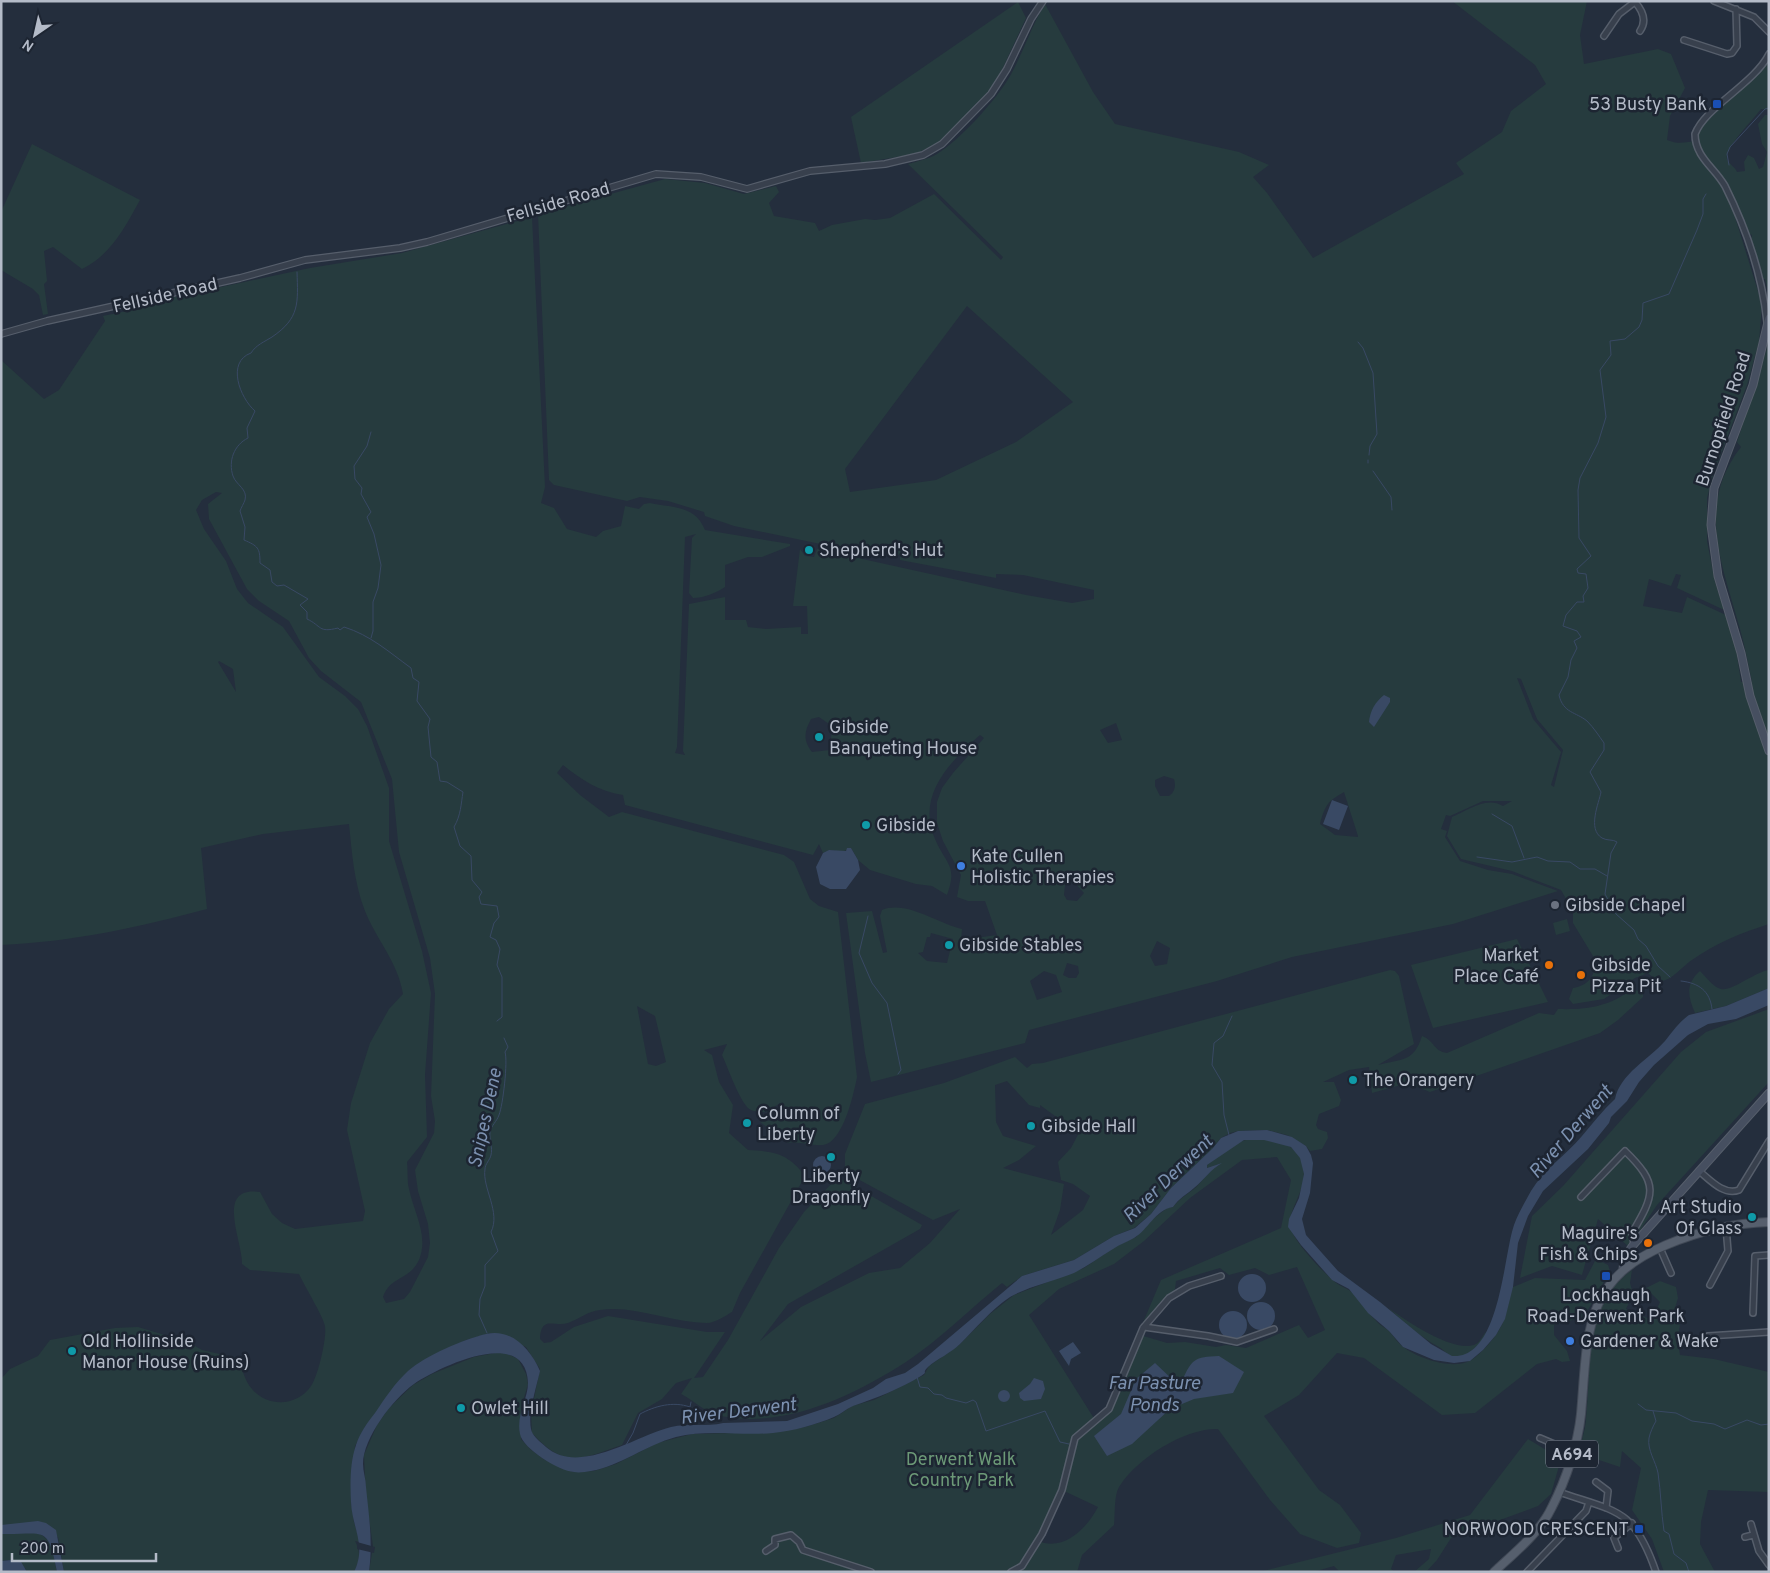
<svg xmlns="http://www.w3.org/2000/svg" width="1770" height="1573" font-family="Overpass,sans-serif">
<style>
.green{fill:#263b3e;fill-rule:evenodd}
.water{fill:#394964}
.pier{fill:#242e3d}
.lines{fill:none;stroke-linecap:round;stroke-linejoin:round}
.stream{stroke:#394964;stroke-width:1}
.minor-casing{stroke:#565e6b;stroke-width:8}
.tertiary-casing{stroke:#565e6b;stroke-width:8}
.secondary-casing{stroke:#565e6b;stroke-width:9}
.primary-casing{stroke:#414956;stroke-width:10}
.minor{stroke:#38404d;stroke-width:5}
.tertiary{stroke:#38404d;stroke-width:5.5}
.secondary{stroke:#464f60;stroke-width:7}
.primary{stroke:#565f6d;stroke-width:8}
.transit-dot{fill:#1a4fb4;stroke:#1d2532;stroke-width:2}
.culture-dot{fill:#0f9aa8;stroke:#1d2532;stroke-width:2}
.shop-dot{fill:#3f7fe0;stroke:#1d2532;stroke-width:2}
.worship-dot{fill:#6b7280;stroke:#1d2532;stroke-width:2}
.food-dot{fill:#e8710a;stroke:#1d2532;stroke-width:2}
.labels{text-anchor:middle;stroke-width:5;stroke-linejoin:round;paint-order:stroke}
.shield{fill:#1d2532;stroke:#878e9b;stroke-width:1}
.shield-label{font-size:16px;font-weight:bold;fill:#b4bbc8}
.poi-label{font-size:18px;fill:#b4bbc8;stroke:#1d2532;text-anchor:start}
.street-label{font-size:18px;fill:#b4bbc8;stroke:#1d2532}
.park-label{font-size:18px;fill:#6c9977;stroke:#1d2532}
.water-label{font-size:19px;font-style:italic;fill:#7c91b0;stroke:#1d2532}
</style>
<rect width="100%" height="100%" fill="#242e3d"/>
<path class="green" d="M1452,1H1587L1580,35L1584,64L1658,49L1671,54L1685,88L1670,116L1667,140C1679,145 1685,142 1698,141L1699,131L1706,122L1769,62V110L1761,109C1754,119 1724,148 1727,159C1729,164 1735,167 1737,172L1745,171L1744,162L1748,155L1754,158L1759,169L1763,167L1767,152L1762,144L1758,124L1765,115H1769V295L1765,279H1763L1751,242L1752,235L1748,233L1745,221L1735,217L1762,304L1759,342L1747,385L1713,475L1707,498V541L1715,582L1724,609H1722L1677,588L1681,575L1676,574L1671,586L1649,579L1643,606L1682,613L1687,597L1726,615L1736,649L1741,682H1752C1748,664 1745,646 1740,629C1723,566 1695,506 1741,447L1737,442L1769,342V924C1741,933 1716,943 1692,960C1684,965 1671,981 1661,981C1656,982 1652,976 1648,973L1635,978L1604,999L1573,1004L1569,999L1573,988C1589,985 1594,977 1596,961L1573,923V911L1561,890L1512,871L1461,859L1447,836L1452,817C1469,810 1486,796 1503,806L1512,801H1483L1450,816L1446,815L1441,829L1447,831L1445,837L1460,861L1488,870L1512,874L1558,891L1453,924L1292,957L1217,981L1029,1030L1025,1043L871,1082L865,1053L846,913L872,911L883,953L887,952L880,916L882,910C907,900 938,924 962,929L961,940L997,935L985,901H968L957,897L961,875L943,841L937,823V802L942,788L953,773L984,738L980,735C950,762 916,795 935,839C946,865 958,865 947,895L932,886L916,884L870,870L858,860L851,848L842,852L830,850L823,853L819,844L813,855L625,805L623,795C598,791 582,780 563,765L557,773L580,795L609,817L622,812L784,855L794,862L810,899L819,906L838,912L857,1077C854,1093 843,1143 823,1145C810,1146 800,1141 788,1143L760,1122L779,1119L782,1116L780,1103L767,1112C762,1112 755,1112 751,1110C741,1106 727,1065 722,1055L727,1044L704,1050L712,1055L719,1082L733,1105L729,1133L748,1150C774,1151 789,1154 805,1176L740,1293L732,1312C725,1316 715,1323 707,1323C672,1323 635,1305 600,1310C588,1311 579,1319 568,1323C554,1327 541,1315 540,1339L544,1343L551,1342L574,1327L608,1316L707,1332H725L694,1378L703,1377L728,1340L779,1248L804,1212L838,1177L922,1225L920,1229L788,1304L760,1341L801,1307L869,1273L900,1268L930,1243L960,1209L933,1220L845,1172V1154L865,1104L944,1083L1015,1057L1027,1068L1032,1064L1043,1063L1390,970L1395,971L1399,976L1414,1044L1378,1065C1402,1059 1414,1062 1422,1036C1435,1041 1433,1051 1447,1053L1539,1013L1554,1015L1558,1009C1584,1010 1611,1007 1631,989L1643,992V997L1618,1020L1600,1033L1430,1092L1408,1083L1372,1093L1369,1067L1349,1070L1323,1082H1334L1341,1100L1339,1106L1319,1114L1316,1125L1318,1129L1327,1132L1328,1138L1322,1149L1310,1151L1306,1146L1287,1135L1267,1130L1238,1131L1230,1133L1221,1138L1213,1148L1171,1188L1151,1214L1134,1228L1114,1236L1074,1260L1022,1276L1007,1287L1002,1283C971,1308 939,1340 906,1362C853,1396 784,1429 721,1416C705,1413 695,1401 681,1394L692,1378L676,1383L662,1399L638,1413L622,1445C580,1459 566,1470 532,1433L531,1413L540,1369L526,1347L491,1333L466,1340L413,1367L365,1427L355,1446L351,1502L354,1522L360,1542L355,1541C361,1552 360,1561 354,1572H64L58,1537L14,1525H1V1379L10,1369L38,1356L50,1340L115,1328L138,1327L188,1342L202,1350L237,1358C242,1367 245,1382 252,1389C268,1408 298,1406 311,1386C318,1376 327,1338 325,1326C323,1316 305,1287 299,1274L250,1270L242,1264C243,1242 214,1185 260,1192L272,1214L282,1223L295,1229L363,1221L365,1211L347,1130L351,1103L370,1043L389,1009L403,994C398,962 376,939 365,911C354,883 352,853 349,824L263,834L201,848L207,909C140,927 71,942 1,945V360L44,399L59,390L105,321L103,316L145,307L156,301L310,268L402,253L532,217L545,487L541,503L554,508L567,529L596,537L603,531L621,526L625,506L639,509L644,504L650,503C673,508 695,505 705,530L790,544V546L762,557H748L725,565V587C716,593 704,598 693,598L689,593L692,538L696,534L685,537L677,747L675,753L685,755L683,751L689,604L725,597V620H746L748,627L766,629L801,627V634H808L807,606H793L800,549L805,556L814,557L817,549L1026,595L1072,603L1094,599V590L1023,575L996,574V578L900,560V556L895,552L874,548L873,555L734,526L705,516L704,512L668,501L640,497L627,501L554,485L549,480L538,214L665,179L705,183L744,194L776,186L779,192L769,203L774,216L815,223L819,231L832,225L865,219L875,220L890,218L934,194L1001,260L1003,257L908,164C918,161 929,159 937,154C960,140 997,99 1010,76C1023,53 1031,27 1045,4L1093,92L1115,124L1239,152L1269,165L1253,177L1267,193L1313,258L1464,174L1456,163L1502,132L1511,111L1546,84L1535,65ZM967,306L1073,402L1016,442L936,480L850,492L845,469ZM216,492L222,493L208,504L209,519L247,589L259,601L289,621L309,658L321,671L361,702L392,779L399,852L430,958L435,994L431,1096L435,1121L434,1133L415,1170L418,1191L428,1224L430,1243L428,1257L410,1292L404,1299L386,1303L383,1297C390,1276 409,1281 419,1260C429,1236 414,1213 409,1189C407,1181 408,1171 407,1162L427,1137L425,1075L431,993L422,951L389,841V788L367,726L358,709L345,696L319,677L283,627L248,603L237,589L226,561L204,529L196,510L202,500ZM219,661L233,669L236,692L218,662ZM1517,678L1521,679L1537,719L1563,750L1554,787L1551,785L1561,752L1533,719ZM819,717L832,726L830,750L812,752C803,740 804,732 811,719ZM1116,723L1122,740L1108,743L1100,730ZM1164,776L1174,779C1176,786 1175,792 1169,796H1160L1155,786V780ZM1344,792L1358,836V837L1335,835L1320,824C1325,805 1328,801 1344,792ZM1074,882L1084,893L1077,901L1067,900L1064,895L1065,885ZM931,933L953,939L947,963L927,961L918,953L923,952L927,937H930ZM1157,941L1170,948L1167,964L1155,966L1150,956ZM1067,963L1078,966L1079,973L1076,978H1069L1063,975ZM1044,971L1056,975L1062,992L1037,1000L1030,981ZM637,1006L655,1016L666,1062L656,1066L648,1064ZM1007,1081L1029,1105L1040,1108V1105L1055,1116L1081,1129L1071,1148L1058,1162L1061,1180L1073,1184L1090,1196L1083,1210L1051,1235L1060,1210L1064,1184L1003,1168L1019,1160L1036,1146L1003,1136L996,1122L995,1085Z
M1018,2L1026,18L995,85L945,138L935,145L915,154L861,163L851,117Z
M32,144L140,200C125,227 111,255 82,269L53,247L44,251L47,281L44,284L48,314L43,315L39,295L33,289L1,270V212Z
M1567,919L1570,931L1556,935L1553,923Z
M1517,939L1548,1002L1433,1028L1411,965Z
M1769,970V988L1726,1006L1695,1013C1688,997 1685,984 1700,971C1706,977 1713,987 1721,989C1731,992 1755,972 1769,970Z
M1769,1009V1082L1657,1205L1629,1247L1598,1219L1582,1275L1552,1266L1520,1278L1532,1216L1563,1186L1681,1052L1706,1032Z
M1252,1138C1267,1140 1292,1141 1300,1157C1314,1186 1285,1208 1291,1229C1296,1244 1322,1271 1335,1282C1341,1287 1348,1288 1354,1294C1362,1303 1369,1314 1378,1323C1381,1326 1386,1328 1390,1332C1394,1337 1397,1342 1402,1346C1417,1358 1449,1369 1467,1362C1478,1358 1493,1340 1499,1330C1508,1316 1507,1301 1513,1287L1535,1278L1585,1280L1596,1259L1608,1265L1610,1271L1584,1317L1554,1325V1335L1567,1351L1570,1361L1562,1362L1556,1359L1537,1364L1475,1413L1442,1415L1364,1358L1337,1353L1299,1395L1264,1416L1319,1490L1340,1505L1361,1533L1359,1543L1337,1548L1300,1534L1270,1500L1218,1429C1185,1428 1137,1458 1119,1487C1114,1495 1115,1514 1114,1525L1082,1555L1077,1572H369L373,1546L366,1498L364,1455L377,1425L389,1408L413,1385L432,1374L474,1357L495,1353H506L518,1359L526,1374L528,1384L521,1408V1439L530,1449L545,1460L573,1472L594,1471L616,1464L657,1443L692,1434L777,1432L805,1427L834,1418L852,1406L874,1400L924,1375L929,1366L959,1345L990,1314L1014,1295L1084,1268L1116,1246L1136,1237L1148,1223L1167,1208L1173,1207C1179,1199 1186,1195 1194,1189C1203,1181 1208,1171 1220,1164L1207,1168V1165L1236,1143ZM1277,1157L1291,1180L1281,1228L1161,1280L1142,1325L1143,1327L1175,1289L1176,1281L1220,1268L1229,1275L1255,1268L1269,1275L1297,1267L1325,1330L1308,1338L1299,1325L1246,1348L1226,1345L1216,1347L1185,1342L1167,1343L1140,1335L1109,1409L1095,1420L1029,1315L1059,1289L1114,1264L1144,1241L1190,1198L1242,1160ZM1062,1490L1098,1507C1087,1528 1064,1552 1038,1541Z
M1632,1270L1630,1283L1633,1294L1626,1309L1652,1320L1660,1302L1646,1288L1660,1281L1676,1287L1678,1298L1675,1308L1680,1323L1678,1342L1680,1355L1714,1359L1769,1372V1492L1708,1490L1701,1522L1700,1544L1715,1572H1664L1652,1539L1632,1510L1641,1468L1622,1451L1620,1467L1578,1453C1581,1443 1585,1431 1586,1420C1592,1367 1583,1305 1632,1270Z
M1387,1307C1404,1319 1455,1355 1476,1344C1480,1342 1483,1335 1486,1332C1482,1345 1467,1361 1451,1356C1446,1354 1443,1349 1439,1347C1420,1337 1403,1321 1387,1307Z
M1528,1439L1561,1459L1551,1494L1538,1506L1451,1538L1437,1560L1426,1572H1414L1429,1559L1431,1549L1396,1555L1391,1569L1395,1572H1340L1334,1566L1313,1572H1259L1396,1538L1470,1515Z
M35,1532C54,1538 53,1555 57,1572H27L25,1568L11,1560L1,1561V1534Z"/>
<path class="water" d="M1384,695L1390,698V702L1374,727L1369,722C1370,711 1375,702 1384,695Z
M1332,800L1348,806L1339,830L1323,824Z
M847,848H851L858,860L860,870L846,889H830L820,884L816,867L823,853L829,850L846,851Z
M1769,988V1005L1736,1019L1708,1024L1688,1035L1654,1065L1639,1082L1627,1101L1611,1117L1609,1123L1588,1149L1543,1191L1528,1216L1518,1243L1513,1287L1505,1319L1496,1335L1483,1350L1470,1361L1454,1363L1434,1360L1403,1347L1389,1331L1368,1313L1349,1289L1332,1280L1301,1245L1288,1227L1289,1219L1299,1198L1304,1174L1300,1158L1291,1147L1264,1140H1244L1207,1165V1168L1222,1163C1210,1170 1205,1179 1194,1188C1186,1195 1179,1198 1173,1207C1155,1210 1148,1230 1134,1238C1127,1242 1120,1244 1113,1249C1100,1257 1088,1266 1074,1273C1055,1281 1027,1287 1010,1297C991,1310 976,1328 960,1344C951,1353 937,1359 928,1367C921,1374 929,1371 921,1376C900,1389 876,1398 853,1406C846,1409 841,1414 834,1417C815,1425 793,1431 773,1433C740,1436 708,1429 676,1437C646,1445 620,1466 591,1471C585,1472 579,1473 574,1472C559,1471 523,1449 520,1434C516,1415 528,1399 528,1383C526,1325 439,1367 414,1384C393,1399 363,1438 363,1464C363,1472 366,1479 366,1487C369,1517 373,1541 369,1572H354C367,1545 352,1528 351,1502C350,1484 350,1462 356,1445C360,1433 367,1423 375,1413C385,1398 395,1383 408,1371C425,1356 464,1339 486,1334C512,1328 531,1350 540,1371C537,1385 525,1422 533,1434C536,1439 542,1443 546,1447C579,1476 635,1436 671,1427C688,1423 707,1427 723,1423L787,1421L838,1404L873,1388L886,1379L905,1373L918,1364L1022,1276L1074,1260L1114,1236L1135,1228L1151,1214L1171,1188L1213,1148L1221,1138L1238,1131L1267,1130L1292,1137L1306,1146L1311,1155L1313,1163L1310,1193L1302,1219L1306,1235L1338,1271L1380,1302L1431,1344L1452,1356C1500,1360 1503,1257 1514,1225C1518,1214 1525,1202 1531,1191C1544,1169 1565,1156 1582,1136C1593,1123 1603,1110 1615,1099C1620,1074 1649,1059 1665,1041C1673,1031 1679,1022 1689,1015L1726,1006Z
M813 1165a9 9 0 1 1 18 0a9 9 0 1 1-18 0Z
M1238 1288a14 14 0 1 1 28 0a14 14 0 1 1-28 0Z
M1247 1316a14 14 0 1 1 28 0a14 14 0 1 1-28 0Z
M1219 1325a14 14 0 1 1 28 0a14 14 0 1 1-28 0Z
M1073,1342L1081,1353L1071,1359L1069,1366L1059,1351Z
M1219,1356L1244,1372L1233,1393L1194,1399L1170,1409L1132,1444L1107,1456L1094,1436L1121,1414L1136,1379L1155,1363L1174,1381H1182C1192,1359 1194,1357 1219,1356Z
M1034,1378L1043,1381L1045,1389L1041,1399L1024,1401L1020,1398L1019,1393L1030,1384Z
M998 1396a6 6 0 1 1 12 0a6 6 0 1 1-12 0Z
M38,1521L46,1523L56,1530L64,1572H57C48,1523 44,1535 1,1534V1525Z
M11,1560H20L27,1572H1V1561Z"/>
<path class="pier" d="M357,1542L375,1547L374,1553L357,1549Z"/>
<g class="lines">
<path class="stream" d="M1729,165L1727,154L1730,147L1765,109L1769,108
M297,272C298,303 300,318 272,337C264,342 256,345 251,353C226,362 240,398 255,411L247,428L248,438C234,445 228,461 233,476C236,485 248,489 245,500C244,503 241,508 240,511L245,527L244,540C258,546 260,548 260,563L270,570L272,582L277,586L284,585L308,599L300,605L307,612V619C322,626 318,633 338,628L340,630L344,627C370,635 389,652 411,668L413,678L419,682L417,701L430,719L428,727L431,757L437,762L440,781L447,782L463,792C461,804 461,815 454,827L460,846L471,856L472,880L482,892L479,897L481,904L497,906L499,917L494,923L490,937L496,940L500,949L497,965L502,977V1017L497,1021
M1358,342L1363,348L1373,373L1377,434L1370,446L1369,455
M1368,460V463
M1373,471L1391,497L1392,510
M371,638L373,631V602L378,588L381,565L374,534L367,517L371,512L361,494L362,488L355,479L354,466L367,446L371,432
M1492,814L1512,826L1524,858
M1477,857L1512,862L1537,857L1548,861L1570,862L1580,869H1595L1607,876
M868,916L859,953L872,983L887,1003L901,1070L898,1074
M1670,977L1658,966L1646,946L1638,939L1634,930L1616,914L1605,894L1611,853L1617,842C1613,839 1607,841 1602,838C1587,829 1599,803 1601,792L1590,772L1604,750V743C1599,736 1594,728 1587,721C1576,712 1563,713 1559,695L1568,677L1571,660L1577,648L1574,641L1581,637L1577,631L1563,626L1566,615L1577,602H1584L1583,596L1588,588L1586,574L1578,573L1577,569L1591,556L1579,538L1578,490L1580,478L1598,443L1606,417L1600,370L1611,355L1610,341L1625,339L1639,327L1642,320L1643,303L1669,294L1697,230L1703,214V199L1706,194
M1681,981C1699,983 1710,991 1712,1009
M1229,1135L1224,1115L1222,1082L1212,1065L1214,1043L1223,1036L1232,1016
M487,1333L479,1315L480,1299L485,1286V1265L498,1251L491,1232C501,1212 482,1188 485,1169C485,1164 490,1160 491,1155C493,1148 489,1140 490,1132C491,1126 497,1121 499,1115C503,1105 508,1061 505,1052L508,1047L504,1038
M917,1377L920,1387L928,1388L934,1394L942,1395L946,1398L966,1403L973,1400L976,1402L986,1431L1045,1411L1060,1442L1069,1444
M1638,1404L1646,1410L1676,1413L1692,1421L1714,1424L1725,1429L1747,1420L1761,1425L1769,1424
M1653,1411L1656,1421C1653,1426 1650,1433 1649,1438C1647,1450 1656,1462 1658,1473C1661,1493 1661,1511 1664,1531L1669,1534L1674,1554L1686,1563L1689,1572
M626,1445L633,1433L640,1414C655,1406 673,1401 690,1407L691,1402"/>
<defs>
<path id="minor" d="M1714,1L1754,17L1769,32
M1635,2C1643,11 1647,21 1640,31
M1604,36L1619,14L1636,1
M1684,40L1727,54L1732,53L1737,46L1736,9
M1767,322C1762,275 1746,228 1725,186C1715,168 1695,157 1695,134C1705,107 1754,84 1769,54
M1699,1171C1710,1180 1724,1196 1739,1190L1769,1141
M1581,1197L1625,1151C1659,1184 1655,1194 1632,1233L1634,1244
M1660,1248L1671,1273
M1710,1285L1728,1251L1726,1227
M1753,1313L1755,1256L1769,1255
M1144,1327L1208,1336L1237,1342L1274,1329
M1708,1336L1769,1332
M1540,1438L1573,1452
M1596,1482L1608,1491L1606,1508
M1559,1492C1617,1512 1634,1508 1656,1572
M1751,1524L1759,1551L1769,1565
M1745,1537L1753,1535
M1618,1548L1614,1538L1632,1523
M766,1551L775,1545V1539L791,1535L799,1542L803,1550L871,1572
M1011,1572L1022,1566L1042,1534L1062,1490L1075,1438L1109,1409L1143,1328L1169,1298L1189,1286L1221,1276
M1527,1572L1586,1511L1589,1502"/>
<path id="tertiary" d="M1,334L47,321L240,278L305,260L400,248L427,242L656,174L701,177L747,189L810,171L885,164L923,155L942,144L991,94L1007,69L1031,19L1043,1"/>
<path id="secondary" d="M1769,318L1753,385L1714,488L1711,525L1718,576L1741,653L1750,696L1769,751
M1623,1270L1624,1258L1634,1244L1769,1093"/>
<path id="primary" d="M1494,1572C1514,1553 1540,1533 1552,1507C1566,1480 1578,1444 1581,1414C1588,1335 1582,1280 1666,1245C1699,1231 1733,1223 1769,1222"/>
</defs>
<use href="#minor" class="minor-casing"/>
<use href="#tertiary" class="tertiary-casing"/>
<use href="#secondary" class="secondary-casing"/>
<use href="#primary" class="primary-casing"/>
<use href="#minor" class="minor"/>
<use href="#tertiary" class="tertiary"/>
<use href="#secondary" class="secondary"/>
<use href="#primary" class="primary"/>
</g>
<g class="transit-dot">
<rect x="1712" y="99" width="10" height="10" rx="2.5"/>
<rect x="1601" y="1271" width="10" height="10" rx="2.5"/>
<rect x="1634" y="1524" width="10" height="10" rx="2.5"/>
</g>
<g class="culture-dot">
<circle cx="809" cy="550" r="5"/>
<circle cx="819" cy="737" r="5"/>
<circle cx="866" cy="825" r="5"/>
<circle cx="949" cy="945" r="5"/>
<circle cx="1353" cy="1080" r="5"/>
<circle cx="747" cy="1123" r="5"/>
<circle cx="1031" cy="1126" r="5"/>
<circle cx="831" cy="1157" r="5"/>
<circle cx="1752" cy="1217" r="5"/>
<circle cx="72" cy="1351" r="5"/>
<circle cx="461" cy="1408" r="5"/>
</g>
<g class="shop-dot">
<circle cx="961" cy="866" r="5"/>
<circle cx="1570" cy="1341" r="5"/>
</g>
<circle class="worship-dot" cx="1555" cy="905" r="5"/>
<g class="food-dot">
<circle cx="1549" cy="965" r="5"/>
<circle cx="1581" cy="975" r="5"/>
<circle cx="1648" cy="1243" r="5"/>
</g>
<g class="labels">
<rect class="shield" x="1546" y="1440.5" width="52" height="27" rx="4"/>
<g class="shield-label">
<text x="1572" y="1460">A694</text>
</g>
<g class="poi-label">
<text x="1707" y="110" text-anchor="end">53 Busty Bank</text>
<text x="819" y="556">Shepherd's Hut</text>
<text x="829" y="733">Gibside<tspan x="829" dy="21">Banqueting House</tspan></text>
<text x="876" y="831">Gibside</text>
<text x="971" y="862">Kate Cullen<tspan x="971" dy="21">Holistic Therapies</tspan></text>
<text x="1565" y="911">Gibside Chapel</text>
<text x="959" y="951">Gibside Stables</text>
<text x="1539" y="961" text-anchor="end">Market<tspan x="1539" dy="21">Place Café</tspan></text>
<text x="1591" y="971">Gibside<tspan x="1591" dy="21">Pizza Pit</tspan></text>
<text x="1363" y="1086">The Orangery</text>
<text x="757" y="1119">Column of<tspan x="757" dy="21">Liberty</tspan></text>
<text x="1041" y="1132">Gibside Hall</text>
<text x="831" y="1182" text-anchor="middle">Liberty<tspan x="831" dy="21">Dragonfly</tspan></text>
<text x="1742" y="1213" text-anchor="end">Art Studio<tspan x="1742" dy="21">Of Glass</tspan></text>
<text x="1638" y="1239" text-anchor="end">Maguire's<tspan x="1638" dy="21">Fish &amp; Chips</tspan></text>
<text x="1606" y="1301" text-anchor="middle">Lockhaugh<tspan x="1606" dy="21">Road-Derwent Park</tspan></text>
<text x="82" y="1347">Old Hollinside<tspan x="82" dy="21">Manor House (Ruins)</tspan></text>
<text x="1580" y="1347">Gardener &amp; Wake</text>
<text x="471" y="1414">Owlet Hill</text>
<text x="1629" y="1535" text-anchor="end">NORWOOD CRESCENT</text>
</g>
<g class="street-label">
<text transform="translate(558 202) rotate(-16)" y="6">Fellside Road</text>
<text transform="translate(165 295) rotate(-13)" y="6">Fellside Road</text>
<text transform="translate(1723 419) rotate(-72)" y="6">Burnopfield Road</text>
</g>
<g class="park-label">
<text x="961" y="1465">Derwent Walk<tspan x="961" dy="21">Country Park</tspan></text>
</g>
<g class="water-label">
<text transform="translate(484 1118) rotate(-78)" y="7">Snipes Dene</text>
<text transform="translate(1570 1131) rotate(-49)" y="7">River Derwent</text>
<text transform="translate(1167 1178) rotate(-44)" y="7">River Derwent</text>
<text x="1154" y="1389">Far Pasture<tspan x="1154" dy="22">Ponds</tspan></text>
<text transform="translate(738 1410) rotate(-7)" y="7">River Derwent</text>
</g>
</g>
<rect width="1770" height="1573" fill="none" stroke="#b4bbc8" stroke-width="5"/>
<g transform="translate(35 35) rotate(214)" stroke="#1d2532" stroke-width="4" paint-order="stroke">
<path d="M0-4L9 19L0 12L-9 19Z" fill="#b4bbc8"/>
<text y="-8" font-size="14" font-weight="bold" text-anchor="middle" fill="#b4bbc8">N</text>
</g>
<path d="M12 1553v8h144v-8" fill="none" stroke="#b4bbc8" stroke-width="2.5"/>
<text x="20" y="1553" font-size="15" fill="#b4bbc8" stroke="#1d2532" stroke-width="4" paint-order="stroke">200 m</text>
</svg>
